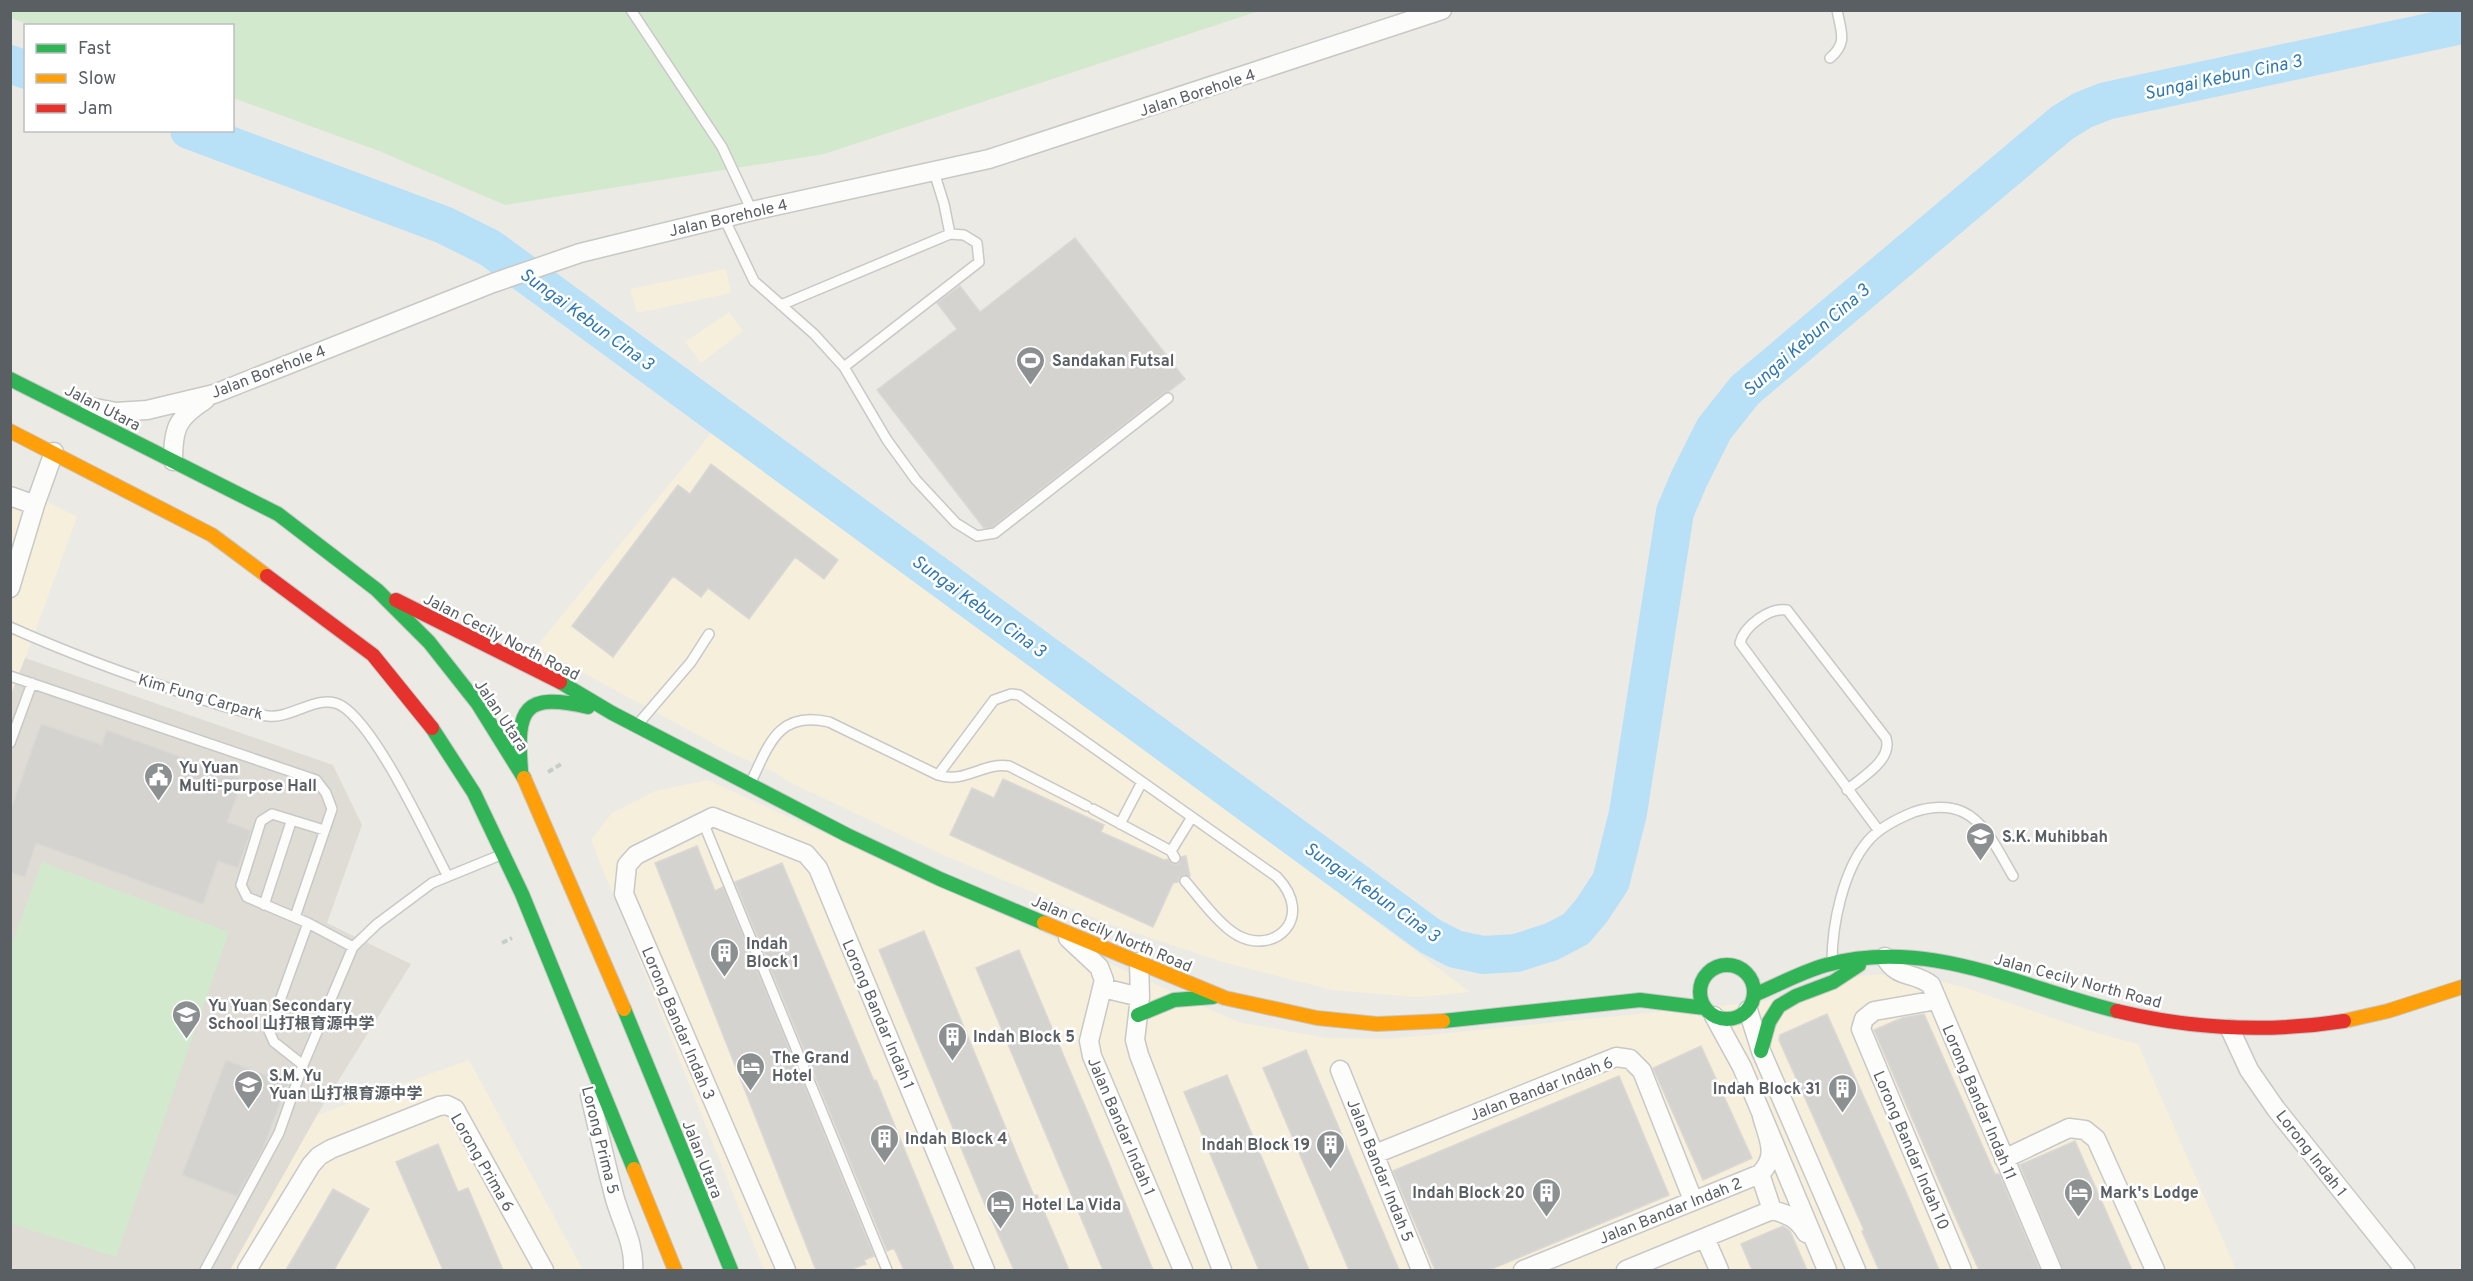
<svg xmlns="http://www.w3.org/2000/svg" width="2473" height="1281" font-family="Overpass,'Noto Sans SC',sans-serif">
<style>
.commercial{fill:#f6efdc}
.education{fill:#dedcd4}
.green{fill:#d3e9cd}
.lines{fill:none;stroke-linecap:round;stroke-linejoin:round}
.river{stroke:#b8e0f7;stroke-width:38}
.building{fill:#d4d3cf;stroke:#dbd8d4;stroke-width:1.5}
.lane-casing{stroke:#c8c8c7;stroke-width:12}
.street-casing{stroke:#c8c8c7;stroke-width:21}
.fast-casing{stroke:#c7c8c6;stroke-width:16}
.slow-casing{stroke:#c7c8c6;stroke-width:16}
.jam-casing{stroke:#c7c8c6;stroke-width:16}
.path{stroke:#c7cdc9;stroke-width:4;stroke-dasharray:6 3;stroke-linecap:butt}
.lane{stroke:#fcfcfb;stroke-width:9}
.street{stroke:#fcfcfb;stroke-width:18}
.fast{stroke:#30b455;stroke-width:14}
.slow{stroke:#ff9f0a;stroke-width:14}
.jam{stroke:#e5322d;stroke-width:14}
.labels{text-anchor:middle;stroke-width:5;stroke-linejoin:round;paint-order:stroke}
.street-label{font-size:16px;fill:#5a5f64;stroke:#fff}
.poi-label{font-size:16px;font-weight:bold;fill:#5a5f64;stroke:#fff;text-anchor:start}
.water-label{font-size:18px;font-style:italic;fill:#3179b2;stroke:#fff}
</style>
<rect width="100%" height="100%" fill="#eceae4"/>
<path class="commercial" d="M726,269L731,293L637,313L630,289Z
M729,312L743,331L701,363L685,342Z
M713,431L889,563L1015,651L1470,992L1417,997L1332,990L1220,961L1109,924L943,855L785,780L776,773L729,752L536,647Z
M11,483L77,517L11,697Z
M708,780L1238,1022L1326,1038L1389,1039L1767,1001L1831,980L1869,975L1909,974L1967,988L2093,1032L2138,1044L2236,1270H764L591,840L612,813L655,791Z
M469,1060L583,1270H230L317,1115Z"/>
<path class="education" d="M25,658L333,765L362,825L327,923L411,964L317,1115L230,1270H11L10,697Z"/>
<path class="green" d="M10,11H1259L824,154L505,205L379,151L233,98L232,26L31,25L11,18Z
M42,862L229,932L116,1257L11,1224V946Z"/>
<g class="lines">
<path class="river" d="M10,64L26,70
M189,130L444,225L490,248L1430,936L1455,949L1483,955L1516,953L1551,942L1576,929L1592,910L1611,881L1628,813L1675,512L1689,479L1714,429L1745,390L2062,123L2083,110L2106,101L2462,25"/>
</g>
<path class="building" d="M1075,238L1185,379L1169,391L1164,393L992,527L984,528L877,390L957,329L937,303L960,286L980,312Z
M711,464L838,560L824,579L795,557L749,619L708,588L701,597L673,576L613,657L572,626L678,485L690,494Z
M41,724L102,745L107,730L243,780L227,822L251,831L238,868L218,861L203,904L36,843L25,877L10,872V812Z
M1003,779L1104,825L1101,832L1164,860L1168,859L1172,864H1179L1181,857L1186,856L1190,876L1183,875L1179,878L1178,882L1173,883L1153,927L950,835L972,788L994,798Z
M697,846L715,891L723,887L874,1256L864,1260L866,1264L849,1270H816L655,863Z
M782,863L874,1081L876,1080L954,1270H904L894,1248L887,1251L735,882Z
M924,931L1034,1196L1037,1195L1069,1270H1014L979,1191L879,950Z
M1019,950L1106,1156L1153,1270H1103L976,968Z
M1827,1014L1906,1192L1939,1270H1879L1862,1231L1864,1230L1779,1040L1780,1035Z
M1924,1014L1995,1174H1999L2040,1270H1979L1938,1178L1874,1030L1902,1018Z
M1701,1046L1752,1158L1703,1180L1653,1068Z
M1306,1050L1399,1270H1349L1263,1068Z
M226,1060L287,1084L262,1151L237,1196L182,1175Z
M1227,1075L1309,1270H1259L1184,1092Z
M1619,1076L1669,1195L1489,1270H1435L1393,1171Z
M2075,1141L2132,1270H2063L2020,1165Z
M438,1144L458,1192L468,1188L503,1270H443L396,1162Z
M333,1189L369,1209L334,1270H286Z
M1783,1226L1790,1231L1807,1270H1752L1741,1244Z"/>
<g class="lines">
<defs>
<path id="lane" d="M631,10L722,147L752,211
M1830,58C1848,43 1841,32 1837,10
M724,218L754,281L814,334L844,367L887,440L916,480L956,523L977,536L995,533L1168,398
M781,305L950,234
M844,367L979,262L977,243L964,235L950,234L944,204L934,172
M10,627C66,652 122,673 180,692C207,701 240,713 268,716C292,719 320,692 342,706C377,728 426,835 447,875
M10,676L316,780L326,793L332,809L295,917
M638,724L691,662L709,634
M10,743L32,683
M751,782C769,744 779,710 829,722L938,775
M1847,790C1862,777 1893,760 1886,738L1787,610C1770,607 1744,626 1740,643L1879,831
M1087,806L1009,766C983,762 965,784 938,775L994,700L1011,694L1019,695L1277,877C1316,918 1274,956 1237,935C1219,925 1199,897 1185,881
M1093,809L1171,851L1175,858
M703,822L887,1270
M1120,824L1142,782
M324,830L272,814L261,821L241,885L247,897L308,923L353,947
M1171,851L1192,817
M264,905L291,822
M1832,962C1832,925 1843,870 1868,841C1879,828 1899,818 1914,812C1929,807 1948,805 1963,812C1987,823 2000,855 2013,876
M303,1065L274,1042L269,1031L308,923
M205,1270L279,1133L303,1065L353,947L377,924L432,883L498,856"/>
<path id="street" d="M90,407L116,412L147,410L214,394L493,283L580,253L752,211L989,159L1442,10
M173,461C173,428 177,418 205,400
M10,496L35,505
M10,588L35,505L54,452
M1068,938L1099,967L1104,980L1089,1041L1092,1056L1183,1270
M1885,957C1898,980 1914,971 1931,985L2052,1270
M1139,962L1140,997L1135,1040L1139,1055L1222,1270
M1103,988L1140,997
M1937,1000L1874,1011L1864,1019L1861,1029L1962,1270
M1748,1010L1761,1051L1856,1270
M1714,1016L1742,1067L1827,1270
M2230,1029L2249,1070L2276,1109L2405,1270
M1340,1070L1421,1270
M590,1095C598,1130 606,1165 615,1199C622,1223 635,1245 633,1270
M1375,1154L1616,1057L1630,1059L1642,1071L1693,1200
M2004,1159L2069,1128L2085,1130L2096,1139L2155,1270
M1760,1174L1772,1210
M1705,1238L1719,1270
M247,1270L311,1165L319,1156L331,1149L439,1106L447,1105L455,1109L544,1270
M786,1270L624,894L627,865L636,855L713,817L806,854L818,868L985,1270
M1523,1270L1760,1174C1779,1155 1768,1139 1762,1116
M1626,1270L1772,1210C1788,1214 1798,1219 1806,1233"/>
<path id="fast" d="M10,379L278,514L377,590L429,642L478,704L524,778
M560,682L612,713L847,835L940,879L1044,923
M432,728L474,793L522,894L634,1169
M521,770C516,708 524,692 588,707
M1700 992a27 27 0 1 1 54 0a27 27 0 1 1-54 0Z
M1754,995C1778,985 1801,972 1826,965C1930,937 2018,987 2117,1011
M624,1009L731,1270
M1138,1015L1174,1000L1213,997
M1443,1021L1640,1000L1705,1008
M1761,1051L1769,1022L1779,1006L1796,996L1833,982L1859,965"/>
<path id="slow" d="M10,431L212,535L267,576
M524,778L624,1009
M1044,923L1225,998L1317,1018L1377,1024L1443,1021
M2344,1021L2388,1011L2462,987
M634,1169L675,1270"/>
<path id="jam" d="M267,576L373,655L432,728
M396,600L560,682
M2117,1011C2192,1029 2267,1033 2344,1021"/>
</defs>
<use href="#lane" class="lane-casing"/>
<use href="#street" class="street-casing"/>
<use href="#fast" class="fast-casing"/>
<use href="#slow" class="slow-casing"/>
<use href="#jam" class="jam-casing"/>
<path class="path" d="M548,772L563,763
M502,943L512,938"/>
<use href="#lane" class="lane"/>
<use href="#street" class="street"/>
<use href="#fast" class="fast"/>
<use href="#slow" class="slow"/>
<use href="#jam" class="jam"/>
</g>
<defs>
<symbol id="stadium-pin" viewBox="-11 -11 22 30"><path d="M0 17L-7.5 6A9.5 9.5 0 1 1 7.5 6Z" fill="#8d9091" stroke="#fff"/><path d="M0-5a6.5 5 0 1 0 0 10a6.5 5 0 1 0 0-10ZM-3.5-1.8h7v3.6h-7Z" fill="#fff"/></symbol>
<symbol id="civic-pin" viewBox="-11 -11 22 30"><path d="M0 17L-7.5 6A9.5 9.5 0 1 1 7.5 6Z" fill="#8d9091" stroke="#fff"/><path d="M-.6-6.5H3V-4.5H.6V-3L4-1V1h2V6H-6V1h2V-1L-.6-3ZM-1.2 2.5V6h2.4V2.5Z" fill="#fff"/></symbol>
<symbol id="school-pin" viewBox="-11 -11 22 30"><path d="M0 17L-7.5 6A9.5 9.5 0 1 1 7.5 6Z" fill="#8d9091" stroke="#fff"/><path d="M0-5L7-2L0 1L-7-2ZM-4 1L0 2.5L4 1V4Q0 6-4 4Z" fill="#fff"/></symbol>
<symbol id="building-pin" viewBox="-11 -11 22 30"><path d="M0 17L-7.5 6A9.5 9.5 0 1 1 7.5 6Z" fill="#8d9091" stroke="#fff"/><path d="M-4-6H4V6H1V3H-1V6H-4ZM-2.5-4.3h1.7v1.8h-1.7ZM.8-4.3h1.7v1.8H.8ZM-2.5-1h1.7V.8h-1.7ZM.8-1h1.7V.8H.8Z" fill="#fff"/></symbol>
<symbol id="hotel-pin" viewBox="-11 -11 22 30"><path d="M0 17L-7.5 6A9.5 9.5 0 1 1 7.5 6Z" fill="#8d9091" stroke="#fff"/><path d="M-6-4.5h1.5V1H6V5H4.5V3h-9V5H-6ZM-4 0a1.8 1.8 0 1 1 3.6 0ZM.5 0V-2.5h3Q6-2.5 6 0Z" fill="#fff"/></symbol>
</defs>
<g fill-rule="evenodd">
<use href="#stadium-pin" x="1014" y="344" width="33" height="45"/>
<use href="#civic-pin" x="142" y="760" width="33" height="45"/>
<use href="#school-pin" x="1964" y="820" width="33" height="45"/>
<use href="#building-pin" x="708" y="936" width="33" height="45"/>
<use href="#school-pin" x="170" y="998" width="33" height="45"/>
<use href="#building-pin" x="936" y="1020" width="33" height="45"/>
<use href="#hotel-pin" x="734" y="1050" width="33" height="45"/>
<use href="#school-pin" x="232" y="1068" width="33" height="45"/>
<use href="#building-pin" x="1826" y="1072" width="33" height="45"/>
<use href="#building-pin" x="868" y="1122" width="33" height="45"/>
<use href="#building-pin" x="1314" y="1128" width="33" height="45"/>
<use href="#building-pin" x="1530" y="1176" width="33" height="45"/>
<use href="#hotel-pin" x="2062" y="1176" width="33" height="45"/>
<use href="#hotel-pin" x="984" y="1188" width="33" height="45"/>
</g>
<g class="labels">
<g class="street-label">
<text transform="translate(1197 92) rotate(-18)" y="6">Jalan Borehole 4</text>
<text transform="translate(728 217) rotate(-13)" y="6">Jalan Borehole 4</text>
<text transform="translate(268 371) rotate(-21)" y="6">Jalan Borehole 4</text>
<text transform="translate(103 407) rotate(27)" y="6">Jalan Utara</text>
<text transform="translate(502 636) rotate(27)" y="6">Jalan Cecily North Road</text>
<text transform="translate(201 696) rotate(16)" y="6">Kim Fung Carpark</text>
<text transform="translate(502 715) rotate(56)" y="6">Jalan Utara</text>
<text transform="translate(1112 933) rotate(23)" y="6">Jalan Cecily North Road</text>
<text transform="translate(2078 980) rotate(15)" y="6">Jalan Cecily North Road</text>
<text transform="translate(879 1014) rotate(67)" y="6">Lorong Bandar Indah 1</text>
<text transform="translate(679 1023) rotate(67)" y="6">Lorong Bandar Indah 3</text>
<text transform="translate(1541 1088) rotate(-21)" y="6">Jalan Bandar Indah 6</text>
<text transform="translate(1980 1102) rotate(67)" y="6">Lorong Bandar Indah 11</text>
<text transform="translate(1122 1126) rotate(67)" y="6">Jalan Bandar Indah 1</text>
<text transform="translate(601 1140) rotate(76)" y="6">Lorong Prima 5</text>
<text transform="translate(1912 1150) rotate(67)" y="6">Lorong Bandar Indah 10</text>
<text transform="translate(2312 1153) rotate(52)" y="6">Lorong Indah 1</text>
<text transform="translate(703 1159) rotate(68)" y="6">Jalan Utara</text>
<text transform="translate(483 1162) rotate(60)" y="6">Lorong Prima 6</text>
<text transform="translate(1381 1170) rotate(68)" y="6">Jalan Bandar Indah 5</text>
<text transform="translate(1670 1210) rotate(-22)" y="6">Jalan Bandar Indah 2</text>
</g>
<g class="poi-label">
<text x="1052" y="366">Sandakan Futsal</text>
<text x="179" y="773">Yu Yuan<tspan x="179" dy="18">Multi-purpose Hall</tspan></text>
<text x="2002" y="842">S.K. Muhibbah</text>
<text x="746" y="949">Indah<tspan x="746" dy="18">Block 1</tspan></text>
<text x="208" y="1011">Yu Yuan Secondary<tspan x="208" dy="18">School 山打根育源中学</tspan></text>
<text x="973" y="1042">Indah Block 5</text>
<text x="772" y="1063">The Grand<tspan x="772" dy="18">Hotel</tspan></text>
<text x="269" y="1081">S.M. Yu<tspan x="269" dy="18">Yuan 山打根育源中学</tspan></text>
<text x="1821" y="1094" text-anchor="end">Indah Block 31</text>
<text x="905" y="1144">Indah Block 4</text>
<text x="1310" y="1150" text-anchor="end">Indah Block 19</text>
<text x="1525" y="1198" text-anchor="end">Indah Block 20</text>
<text x="2100" y="1198">Mark's Lodge</text>
<text x="1022" y="1210">Hotel La Vida</text>
</g>
<g class="water-label">
<text transform="translate(2223 77) rotate(-12)" y="6">Sungai Kebun Cina 3</text>
<text transform="translate(587 319) rotate(36)" y="6">Sungai Kebun Cina 3</text>
<text transform="translate(1806 340) rotate(-41)" y="6">Sungai Kebun Cina 3</text>
<text transform="translate(979 606) rotate(36)" y="6">Sungai Kebun Cina 3</text>
<text transform="translate(1372 892) rotate(35)" y="6">Sungai Kebun Cina 3</text>
</g>
</g>
<rect width="2473" height="1281" fill="none" stroke="#5a5f64" stroke-width="24"/>
<rect x="24" y="24" width="210" height="108" fill="#ffffff" stroke="#bdbfc1" stroke-width="1.5"/>
<rect x="36" y="44" width="30" height="9" fill="#30b455" stroke="#bdbfc1" stroke-width="1.5"/>
<text x="78" y="54" font-size="18" fill="#5a5f64">Fast</text>
<rect x="36" y="74" width="30" height="9" fill="#ff9f0a" stroke="#bdbfc1" stroke-width="1.5"/>
<text x="78" y="84" font-size="18" fill="#5a5f64">Slow</text>
<rect x="36" y="104" width="30" height="9" fill="#e5322d" stroke="#bdbfc1" stroke-width="1.5"/>
<text x="78" y="114" font-size="18" fill="#5a5f64">Jam</text>
</svg>
